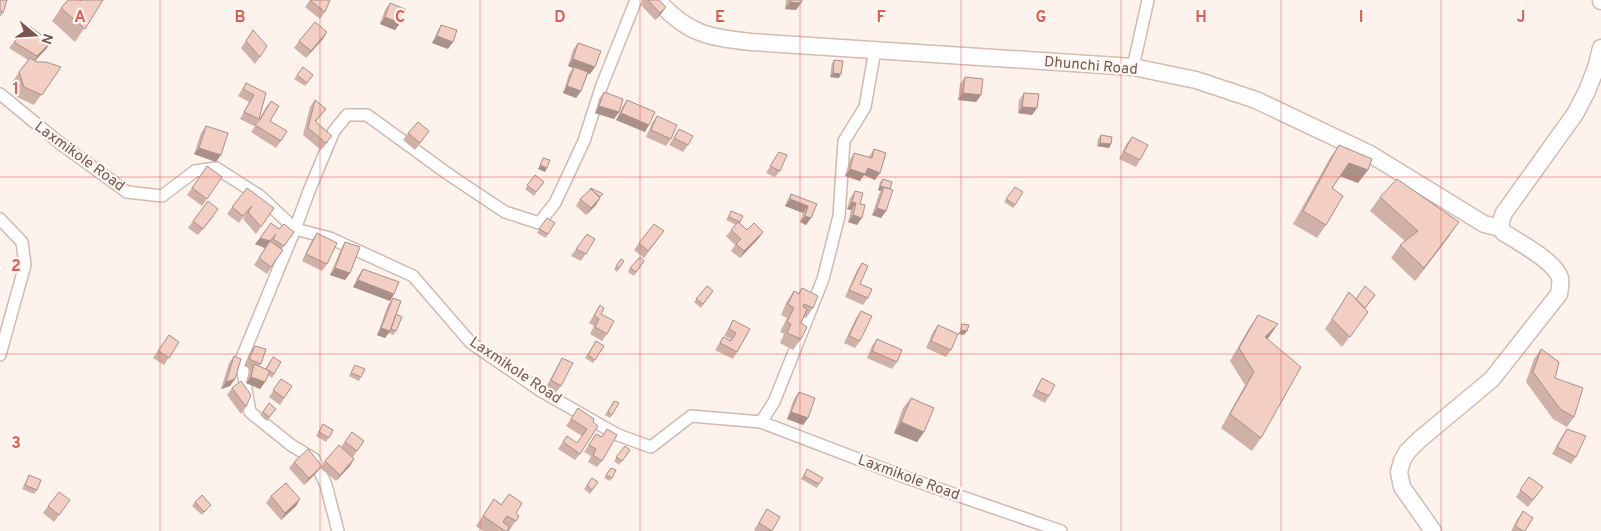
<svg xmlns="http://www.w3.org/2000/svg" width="1601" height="531" font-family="Overpass,sans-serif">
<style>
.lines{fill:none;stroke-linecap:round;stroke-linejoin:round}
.street-casing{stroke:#d0b9b0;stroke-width:14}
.secondary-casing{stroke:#d5bbb0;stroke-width:19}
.street{stroke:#fff;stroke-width:11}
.secondary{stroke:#fff;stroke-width:16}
.wall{fill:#d0b1a8}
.shaded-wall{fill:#a99088}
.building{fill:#f2cec3;stroke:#a99088}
.grid{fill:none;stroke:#e45b53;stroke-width:1;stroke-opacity:0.55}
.labels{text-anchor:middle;stroke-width:4.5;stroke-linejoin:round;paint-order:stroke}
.street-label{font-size:15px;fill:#79564e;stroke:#fff8f3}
.grid-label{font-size:16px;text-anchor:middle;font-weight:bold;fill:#e45b53;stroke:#fff8f3;stroke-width:4.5;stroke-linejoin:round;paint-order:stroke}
</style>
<rect width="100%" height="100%" fill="#fdf3ec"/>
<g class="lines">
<defs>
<path id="street" d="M1133,67L1148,0
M0,94L61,144L127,192L162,196L195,171L216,168L260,196L295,229L330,238L413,276L471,343L541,391L618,435L651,447L691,416L761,422L910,479L1061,531
M0,219L22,242L25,265L0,355
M761,422L774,402L823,279L839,216L844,141L865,107L875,50
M338,531L326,485L314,459L291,445L250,412L241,360L295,229L309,191L334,131L347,115H367L448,174L505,212L539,223L555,203L584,141L602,85L636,0"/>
<path id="secondary" d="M657,0C688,34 707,37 751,42L1133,67L1196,80L1256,100L1370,154L1484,224L1501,228
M1601,0V1
M1433,531L1402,487L1399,472L1402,461L1407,452L1419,440L1492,379L1559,294C1560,288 1561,283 1560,278C1555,261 1518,242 1503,232C1499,225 1501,220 1504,213L1575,114L1587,91L1596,68L1601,48"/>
</defs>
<use href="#street" class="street-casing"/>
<use href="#secondary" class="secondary-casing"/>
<use href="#street" class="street"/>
<use href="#secondary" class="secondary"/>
</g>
<path class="wall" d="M0,0L3,13L0,17Z
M68,0H103L75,42L52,21L61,8Z
M310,0L325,12L320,19L305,7Z
M643,0H659L661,14L655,20L640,4Z
M786,0H802L801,3L796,10L785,9Z
M390,3L400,23L395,30L380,24L385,10Z
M441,25L448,49L432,43L437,32Z
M253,30L260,57L255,64L241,48Z
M327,32L306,58L294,48L299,41Z
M14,42H51L46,49L35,61L37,62L61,67L34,105L17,97L12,82L28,60L9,48Z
M578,43L590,74L588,73L581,91L576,98L563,93L569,74L573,68L568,66L573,50Z
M834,60L839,78L830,77L832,63Z
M303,67L313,75L305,86L294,79Z
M965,77L981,95L976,102L958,100L960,84Z
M246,83L266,93L259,119L254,126L240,119L249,102L238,96Z
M604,92L619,112L614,119L595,113L599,99Z
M1024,93L1032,115L1018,113L1019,100Z
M315,100L326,109L316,122L328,142L321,150L303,135L310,107Z
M627,100L645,132L616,120L622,107Z
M271,101L270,121L281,141L276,148L251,132L257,123L266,107Z
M657,116L671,139L666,146L646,137L652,123Z
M206,126L216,162L194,154L201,133Z
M679,129L688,145L683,152L669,145Z
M408,133L424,138L415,150L403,140Z
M1101,135L1111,144L1109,148L1097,146L1098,139Z
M1132,137L1140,160L1136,167L1119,159L1127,143Z
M1339,145L1368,170L1358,183L1340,176L1332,188L1326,225L1317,238L1293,224L1330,158Z
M874,149L875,180L864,175L860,181L845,176L850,160L854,153L868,158Z
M779,152L780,171L775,177L766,173Z
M207,166L222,177L202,206L187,195Z
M535,175L544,182L534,196L525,189Z
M883,179L890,189L886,211L881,218L872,215L879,194L881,191L878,190L880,182Z
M1015,187V205L1013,208L1004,202Z
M591,188L600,198L596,205L586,215L576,206L580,199L588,193Z
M855,191L860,204L857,225L848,222L851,210L847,209L850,198Z
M791,194L817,204L811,218L806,225L800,222L803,213L785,206L787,201Z
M1380,197L1450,235L1415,281L1391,258L1400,245L1405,241L1370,211Z
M232,207L274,208L256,234L243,219L247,212L239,223L227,214Z
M731,211L740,222V223L747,230L763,232L758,239L740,258L731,251L735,245L726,236L736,225L726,220Z
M214,216L198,235L188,228L193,221Z
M547,218L548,234L546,238L537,233Z
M279,229L294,232L282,249L283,250L267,274L254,265L265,248L255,244Z
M664,231L644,258L634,250L639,243Z
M317,233L327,264L322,271L302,261L312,240Z
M587,234L595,239L581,261L571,256Z
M345,242L350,273L345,280L330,275L341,249Z
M621,259L624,261L617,272L614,269Z
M644,261L634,276L628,272L630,268Z
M862,263L860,284L868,298L863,305L845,297L857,270Z
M363,269L394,294L390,301L353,287L358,276Z
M707,286L713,291L701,308L694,302Z
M802,288L813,308L806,318L804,317L801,323V339L793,350L780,343L784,334L780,332L787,318L781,315L787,301L794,291L799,293Z
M1349,292L1356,299L1375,295L1365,309L1368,312L1342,347L1325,329Z
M393,298L396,314V331L393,335L389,333L385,338L377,335L388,305Z
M600,305L601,314L607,334L602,341L590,334L594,326L589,323Z
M861,311L860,341L855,348L844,343L856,318Z
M1258,315L1269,337L1267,339L1261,438L1252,451L1221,428L1245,385L1230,361L1249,328Z
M733,320L750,329L737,352L733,359L715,350L723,337L731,340V339L724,336Z
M938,325L951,350L946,357L926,348L933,332Z
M169,335L179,342L164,365L153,358Z
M877,339L897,362L892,369L867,358L872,346Z
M596,341L604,346L593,363L585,358Z
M255,346L261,364L259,366L265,369L273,357L274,374L272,378L268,375L265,382L260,389L246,383L249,371L250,369L244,366L250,352Z
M1541,349L1574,417L1567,427L1553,419L1526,382L1534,359Z
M234,356L235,379L230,386L221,389L229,363Z
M562,358L561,386L556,392L546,387L558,365Z
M355,365L361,377L359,381L349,376Z
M1042,378L1049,396L1045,403L1032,396L1038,385Z
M281,379L292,386L280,405L269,397Z
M232,388L246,407L241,414L227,395Z
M799,392L808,418L803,425L787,419L794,399Z
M911,398L924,432L917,442L894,433L903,408Z
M614,401L612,415L610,418L605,415Z
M269,403L276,409L267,421L260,415Z
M578,408L594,419L580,454L575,460L558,449L567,436L577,443L582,436L566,426Z
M323,424L333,430L326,442L316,436Z
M607,429L602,461L597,467L588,462L591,456L584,452L596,434L602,437Z
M1567,429L1576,457L1571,464L1552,454L1562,436Z
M352,432L364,441L353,457L354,459L350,466L336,481L320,468L317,472L304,485L289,468L294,462L322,465L325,461L341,447Z
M625,446L630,450L619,465L614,461Z
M611,468L612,478L610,481L604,478Z
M807,469L819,484L817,488L801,479Z
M29,475L37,490L34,494L22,489Z
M1529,477L1543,487L1528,507L1516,497Z
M592,478L598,482L590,494L584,489Z
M271,496L300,499L296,506L281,520L266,503Z
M494,499L519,516L509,531H483L476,526Z
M70,500L54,522L43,513L48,506Z
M195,502L211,505L202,515L192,506Z
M767,509L772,531H755L754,530Z
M1523,511L1525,531H1511L1518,518Z"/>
<path class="shaded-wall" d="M790,2L801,3L796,10L785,9Z
M666,7L661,14L655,20L660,13Z
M385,17L400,23L395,30L380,24Z
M327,32L323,39L306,58L311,51Z
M437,36L453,42L448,49L432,43Z
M51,42L46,49L33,63L37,56Z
M573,59L595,67L590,74L568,66Z
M833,73L841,74L839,78L830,77Z
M567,86L581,91L576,98L563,93Z
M963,93L981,95L976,102L958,100Z
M599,106L619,112L614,119L595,113Z
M1022,107L1037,108L1032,115L1018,113Z
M621,113L649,125L645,132L616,120Z
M1100,143L1111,144L1109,148L1097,146Z
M199,148L221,155L216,162L194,154Z
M1349,163L1368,170L1358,183L1340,176Z
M540,165L547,168L545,172L538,169Z
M868,168L880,173L875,180L864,175L860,181L845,176L850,169Z
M880,186L883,187L881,191L878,190Z
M600,198L596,205L586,215L591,208Z
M790,199L808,206L803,213L785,206Z
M852,202L856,203L851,210L847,209Z
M877,208L886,211L881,218L872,215Z
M853,215L862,218L857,225L848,222Z
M805,216L811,218L806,225L800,222Z
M1459,222L1450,235L1415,281L1424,268Z
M763,232L758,239L740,258L744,251Z
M260,238L270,241L265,248L255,244Z
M335,268L350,273L345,280L330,275Z
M358,280L394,294L390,301L353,287Z
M1278,324L1269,337L1256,350L1265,337Z
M381,328L390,331L385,338L377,335Z
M961,330L967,331L964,335L958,334Z
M251,377L265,382L260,389L246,383Z
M235,379L230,386L221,389L226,382Z
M791,412L808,418L803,425L787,419Z
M901,422L924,432L917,442L894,433Z
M354,459L350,466L336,481L340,475Z
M322,466L317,472L304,485L309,478Z
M300,499L296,506L281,520L285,513Z"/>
<path class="building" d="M0,0H7L3,13L0,10Z
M68,0H79L81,1V0H103L85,29L61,8Z
M310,0H330L325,12Z
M648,0H659L666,7L660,13Z
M790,0H802L801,3L790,2Z
M390,3L405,9L400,23L385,17Z
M315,22L327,32L311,51L299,41Z
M441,25L457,30L453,42L437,36Z
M29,26L51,42L37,56L14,42Z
M253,30L267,46L260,57L246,41Z
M578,43L601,51L595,67L573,59Z
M30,58L37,62H46L61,67L42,95L24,87L19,72Z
M834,60L843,61L841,74L833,73Z
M303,67L313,75L307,83L297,75Z
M574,67L588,72L581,91L567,86Z
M965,77L983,79L981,95L963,93Z
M246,83L266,93L259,119L244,112L254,95L243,89Z
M604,92L623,99L619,112L599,106Z
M1024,93L1039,94L1037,108L1022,107Z
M315,100L326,109L315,121L332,136L326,143L308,128Z
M627,100L655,112L649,125L621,113Z
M271,101L279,106L270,121L287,131L281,141L255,125L260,120Z
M657,116L677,125L671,139L651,130Z
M418,122L429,131L420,143L408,133Z
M206,126L228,133L221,155L199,148Z
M679,129L693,136L688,145L674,138Z
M1101,135L1112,137L1111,144L1100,143Z
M1132,137L1148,145L1140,160L1124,152Z
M1339,145L1372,159L1368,170L1349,163L1332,188L1343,196L1326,225L1303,211Z
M874,149L886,153L880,173L868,168L865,174L850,169L854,153L872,158Z
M779,152L787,155L780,171L770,166Z
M543,158L550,160L547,168L540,165Z
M207,166L222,177L207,199L192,188Z
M535,175L544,182L536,192L527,185Z
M883,179L892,182L890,189L880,186Z
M1397,179L1459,222L1424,268L1400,245L1418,231L1380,197Z
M884,187L893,190L886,211L877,208Z
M1015,187L1023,192L1015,205L1006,199Z
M247,188L274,208L261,227L248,212L252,206L243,216L232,207Z
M591,188L603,194L600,197L591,189L589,191Z
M591,189L600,198L591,208L580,199Z
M855,191L863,193L860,204L865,205L862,218L853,215L856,203L852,202Z
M791,194L817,204L811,218L805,216L808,206L790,199Z
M208,201L218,209L203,229L193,221Z
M731,211L743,216L740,222L729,217Z
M547,218L555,223L548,234L539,229Z
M738,222L747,230L754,223L763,232L744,251L736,244L741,239L731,230Z
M271,223L279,229L284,224L294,232L284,246L273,239L276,234L270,241L260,238Z
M654,224L664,231L648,251L639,243Z
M317,233L337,243L327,264L306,254Z
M587,234L595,239L586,254L576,249Z
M270,241L283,250L271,267L259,258Z
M345,242L360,247L350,273L335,268Z
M640,257L644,261L636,272L630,268Z
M621,259L624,261L619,268L616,266Z
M862,263L868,266L860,284L872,289L868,298L849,290Z
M363,269L399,282L394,294L358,280Z
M707,286L713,291L703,304L696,299Z
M1365,286L1375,295L1365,308L1356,299Z
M802,288L818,296L813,308L804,304L803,307L807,309L801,323L807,327L801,339L787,333L791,324L787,322L794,308L788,304L794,291L799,294Z
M1349,292L1368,312L1350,337L1332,319Z
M393,298L401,301L390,331L381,328Z
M600,305L604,308L601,314L614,321L607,334L595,327L599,319L594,316Z
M861,311L872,316L860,341L849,336Z
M396,314L402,317L396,331L391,329Z
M1258,315L1278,324L1265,337L1301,367L1261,438L1230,414L1254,372L1239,348Z
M733,320L750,329L737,352L720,343L723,337L731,341L736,333L729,329Z
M962,324L969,325L967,331L961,330Z
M938,325L958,334L951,350L931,341Z
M169,335L179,342L169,358L158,351Z
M877,339L902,350L897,362L872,351Z
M596,341L604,346L595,360L588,355Z
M255,346L266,349L261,364L249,359Z
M1541,349L1559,362L1555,378L1583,388L1574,417L1560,409L1533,372Z
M234,356L241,359L235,379L226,382Z
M273,357L281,362L274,374L266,369Z
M562,358L573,363L561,386L551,380Z
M254,364L270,371L265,382L251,377Z
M355,365L365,369L361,377L351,373Z
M1042,378L1055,385L1049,396L1036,390Z
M281,379L292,386L284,398L273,390Z
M241,381L251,395L246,407L232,388Z
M799,392L815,398L808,418L791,412Z
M911,398L934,408L924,432L901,422Z
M614,401L619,403L612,415L608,412Z
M269,403L276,409L269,417L263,412Z
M578,408L594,419L593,422L598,426L580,454L563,442L567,436L577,443L587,429L571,419Z
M323,424L333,430L329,438L319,432Z
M607,429L617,435L602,461L593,455L596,449L589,445L596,434L602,437Z
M1567,429L1586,436L1576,457L1557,447Z
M352,432L364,441L357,451L345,442Z
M339,445L354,459L340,475L325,461Z
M625,446L630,450L622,461L616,457Z
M308,449L322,466L309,478L294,462Z
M611,468L616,470L612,478L606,475Z
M807,469L823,478L819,484L804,476Z
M29,475L41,480L37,490L25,485Z
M1529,477L1543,487L1533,500L1520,490Z
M592,478L598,482L592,490L587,485Z
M286,483L300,499L285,513L271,496Z
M59,492L70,500L59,515L48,506Z
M509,494L522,503L516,513L519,516L516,521L507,516L503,522L509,527L507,531H505L483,516L494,499L501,505Z
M202,495L211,505L204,512L195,502Z
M767,509L780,517L772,531L759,523Z
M1523,511L1533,518L1525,531H1523L1515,526Z"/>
<path class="grid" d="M160,0V531M320,0V531M480,0V531M640,0V531M800,0V531M961,0V531M1121,0V531M1281,0V531M1441,0V531M0,177H1601M0,354H1601"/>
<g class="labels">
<g class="street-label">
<text transform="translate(1091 65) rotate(5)" y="5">Dhunchi Road</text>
<text transform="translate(80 156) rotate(36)" y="5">Laxmikole Road</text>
<text transform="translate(516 370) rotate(34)" y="5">Laxmikole Road</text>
<text transform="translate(909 477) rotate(20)" y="5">Laxmikole Road</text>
</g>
</g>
<g class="grid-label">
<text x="80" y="22">A</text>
<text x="240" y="22">B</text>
<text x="400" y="22">C</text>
<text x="560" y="22">D</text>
<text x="720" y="22">E</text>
<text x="881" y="22">F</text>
<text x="1041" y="22">G</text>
<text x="1201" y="22">H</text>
<text x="1361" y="22">I</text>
<text x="1521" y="22">J</text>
<text x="16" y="94">1</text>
<text x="16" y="271">2</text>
<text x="16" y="448">3</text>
</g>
<g transform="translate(35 35) rotate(108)" stroke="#fff8f3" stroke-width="4" paint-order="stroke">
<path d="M0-4L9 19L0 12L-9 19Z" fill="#79564e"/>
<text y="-8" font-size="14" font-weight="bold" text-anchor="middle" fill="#79564e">N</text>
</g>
</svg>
